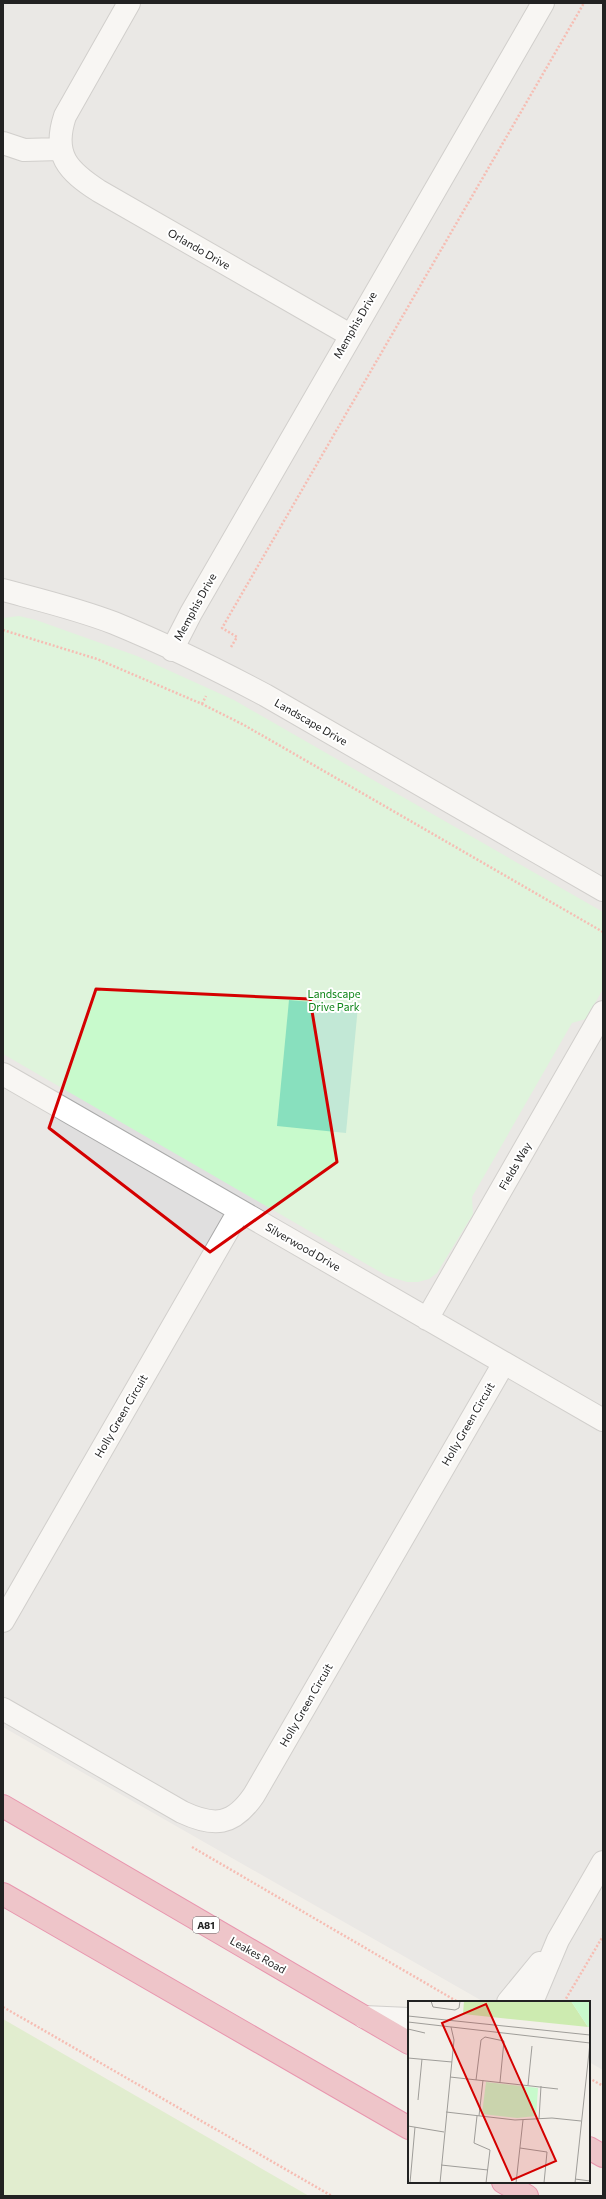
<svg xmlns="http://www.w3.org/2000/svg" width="606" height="2199" font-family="Commissioner,sans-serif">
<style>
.residential{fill:#e0dfdf}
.grass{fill:#cdebb0}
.park{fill:#c8facc}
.pitch{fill:#88e0be}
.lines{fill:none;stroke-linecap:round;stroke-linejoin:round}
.minor-casing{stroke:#a9a9a9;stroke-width:24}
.highway-casing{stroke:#dc2a67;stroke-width:24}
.path{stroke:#fa8072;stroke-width:2.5;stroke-dasharray:2 2;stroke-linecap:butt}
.minor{stroke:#fff;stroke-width:22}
.highway{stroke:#e892a2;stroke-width:22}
.marked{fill:none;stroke:#d40000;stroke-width:3;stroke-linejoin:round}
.labels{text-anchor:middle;stroke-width:4;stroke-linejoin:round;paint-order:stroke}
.shield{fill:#fff;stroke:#646464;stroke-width:1}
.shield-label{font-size:10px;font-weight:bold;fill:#222}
.street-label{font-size:11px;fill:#222;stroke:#fff}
.park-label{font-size:11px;fill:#0c8416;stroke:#fff}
.inset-road{fill:none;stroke:#9f9d99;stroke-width:1}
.view{fill:#d40000;fill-opacity:0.15;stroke:#d40000;stroke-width:2}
.inset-edge{fill:none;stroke:#222;stroke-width:2}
</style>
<rect width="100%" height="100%" fill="#f2efe9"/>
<path class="residential" d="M3,3H603V2070L589,2062V2002H484L3,1727Z"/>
<path class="grass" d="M3,2019L309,2196H3Z"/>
<path class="park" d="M19,616L36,620L137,656L234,700L603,912V989L586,1019L572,1023L472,1197L473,1214L437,1273L429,1279L418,1282H407L387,1276L3,1054V618Z"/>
<path class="pitch" d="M289,1000L358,1006L346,1133L277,1126Z"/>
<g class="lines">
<defs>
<path id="minor" d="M129,3L65,116C52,155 68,171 99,191L350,335
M3,143L24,150L60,149
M3,590C40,600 78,609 114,623C165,644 216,669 265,695L603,890
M172,650L191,613L543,3
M3,1074L603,1420
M427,1319L603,1012
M3,1621L239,1211
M3,1709L182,1812C214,1827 233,1826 254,1795L504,1363
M508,2002L540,1963
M532,2002L558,1940L603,1862
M364,2017L409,2019"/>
<path id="highway" d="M3,1806L409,2043
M3,1894L409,2128
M589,2148L603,2156
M503,2182L527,2196"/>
</defs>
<use href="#minor" class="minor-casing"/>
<use href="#highway" class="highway-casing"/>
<path class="path" d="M3,630L97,659L202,704L244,725L603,932
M231,647L237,637L222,628L584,3
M202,704L206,696
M192,1847L458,2002
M564,2002L603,1936
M3,2007L332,2196
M589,2078L603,2086"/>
<use href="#minor" class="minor"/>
<use href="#highway" class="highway"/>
</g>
<path d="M0 0H606V2199H0ZM96,989L310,999L337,1162L210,1252L49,1128Z" fill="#f2efe9" fill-opacity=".55" fill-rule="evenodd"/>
<path class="marked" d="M96,989L310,999L337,1162L210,1252L49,1128Z"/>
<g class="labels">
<rect class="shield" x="193" y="1917" width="26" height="16" rx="3"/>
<g class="shield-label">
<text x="206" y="1929">A81</text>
</g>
<g class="street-label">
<text transform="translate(199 249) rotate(30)" y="4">Orlando Drive</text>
<text transform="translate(355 325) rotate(-60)" y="4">Memphis Drive</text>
<text transform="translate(195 607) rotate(-61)" y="4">Memphis Drive</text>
<text transform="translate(311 722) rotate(30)" y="4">Landscape Drive</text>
<text transform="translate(515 1166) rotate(-60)" y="4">Fields Way</text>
<text transform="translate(303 1247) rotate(30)" y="4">Silverwood Drive</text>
<text transform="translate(121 1416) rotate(-60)" y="4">Holly Green Circuit</text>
<text transform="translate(468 1424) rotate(-60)" y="4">Holly Green Circuit</text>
<text transform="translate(306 1705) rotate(-60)" y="4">Holly Green Circuit</text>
<text transform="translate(258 1955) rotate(30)" y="4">Leakes Road</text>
</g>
<g class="park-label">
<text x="334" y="998">Landscape<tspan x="334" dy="13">Drive Park</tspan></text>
</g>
</g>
<g transform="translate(408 2001)">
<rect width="182" height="182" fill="#f2efe9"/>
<path d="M56,0H163L180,26L55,13Z" fill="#cdebb0"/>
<path d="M163,0H182V26H180ZM78,81L130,87L128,115L109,117L74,113Z" fill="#c8facc"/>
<path class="inset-road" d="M23,0L25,6L47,9L51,7L52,0M0,15L182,34M0,21L182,42M0,28L17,32M0,57L44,61M42,76L150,88M68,79L73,39L77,36L96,40L92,81M120,84L124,45M10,99L14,58M38,111L107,119L144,117L173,120M69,115L66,142L82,149L78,182M71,115L75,79M131,118L133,85M0,125L36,131M112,147L139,151L136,182M33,164L80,169M167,178L182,180M2,182L7,126M32,182L46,39L43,26M108,182L115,119M167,182L182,42"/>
<path class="view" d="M78,3L148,160L104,179L34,22Z"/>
<rect width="182" height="182" class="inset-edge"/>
</g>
<rect width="606" height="2199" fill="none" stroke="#222222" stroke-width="8"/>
</svg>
